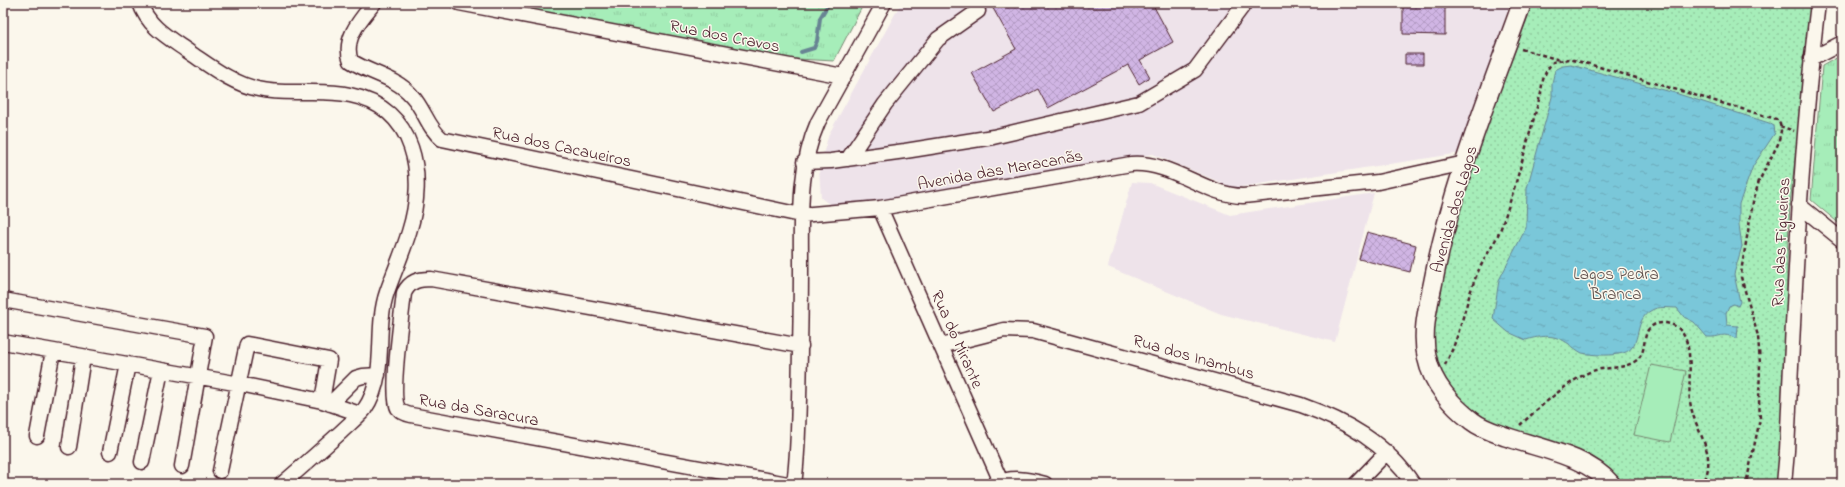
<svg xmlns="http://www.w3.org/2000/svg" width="1845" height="487" font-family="'Indie Flower',sans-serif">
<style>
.built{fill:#eee3ea}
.grass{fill:url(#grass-tufts);stroke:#788672}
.park{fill:url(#park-dots);stroke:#788672}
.pitch{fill:#a6edb9;stroke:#788672}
.water{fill:url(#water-ripples);stroke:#678493}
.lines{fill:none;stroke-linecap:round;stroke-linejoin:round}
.stream{stroke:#678493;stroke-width:4}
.building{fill:url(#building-cross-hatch);stroke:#4a1f2b}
.minor-casing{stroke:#4a1f2b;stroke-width:17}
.major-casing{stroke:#4a1f2b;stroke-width:21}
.path{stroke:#4a1f2b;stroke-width:2.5;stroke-dasharray:4 3;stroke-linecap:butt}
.minor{stroke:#fbf7ec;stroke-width:14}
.major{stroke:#fbf7ec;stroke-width:18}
.labels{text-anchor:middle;stroke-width:3;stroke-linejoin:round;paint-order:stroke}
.street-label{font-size:17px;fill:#4a1f2b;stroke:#fbf7ec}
.park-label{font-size:17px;fill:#61524e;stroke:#fbf7ec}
</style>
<defs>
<pattern id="grass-tufts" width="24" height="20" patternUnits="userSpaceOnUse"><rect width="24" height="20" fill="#a6edb9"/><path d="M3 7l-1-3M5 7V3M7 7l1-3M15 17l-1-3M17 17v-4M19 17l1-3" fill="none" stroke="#90cb9f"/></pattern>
<pattern id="park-dots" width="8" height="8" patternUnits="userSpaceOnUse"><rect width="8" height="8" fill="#a6edb9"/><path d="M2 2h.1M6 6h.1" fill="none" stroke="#90cb9f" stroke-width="1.8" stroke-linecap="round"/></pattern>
<pattern id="water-ripples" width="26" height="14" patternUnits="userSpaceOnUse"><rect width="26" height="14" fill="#7ac7d9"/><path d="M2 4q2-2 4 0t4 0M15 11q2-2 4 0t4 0" fill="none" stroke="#6baaba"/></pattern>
<pattern id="building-cross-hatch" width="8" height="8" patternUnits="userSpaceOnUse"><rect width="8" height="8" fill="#d0b5e4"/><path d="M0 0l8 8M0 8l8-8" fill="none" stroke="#b49bc4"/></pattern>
</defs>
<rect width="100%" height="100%" fill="#fbf7ec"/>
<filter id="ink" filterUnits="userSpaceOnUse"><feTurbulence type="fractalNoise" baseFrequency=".025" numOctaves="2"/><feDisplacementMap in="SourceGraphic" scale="8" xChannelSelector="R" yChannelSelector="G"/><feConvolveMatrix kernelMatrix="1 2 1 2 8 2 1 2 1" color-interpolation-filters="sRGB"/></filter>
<g filter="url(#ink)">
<path class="built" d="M901,3H1510L1461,153L1234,188L1153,154L834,208L821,198L819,168L829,134Z
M1132,182L1150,183L1230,215L1374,193L1335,342L1221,314L1108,267Z"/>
<path class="grass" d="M495,3H864L834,61L780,58Z
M1842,55V226L1811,200L1822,66Z"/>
<path class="park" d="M1533,3H1812L1790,205L1787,259V337L1782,444L1777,484H1623L1612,472L1599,462L1490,421L1461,402L1441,375L1434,349V324L1448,245L1469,173Z"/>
<path class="pitch" d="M1651,365L1686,371L1670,442L1634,435Z"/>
<path class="water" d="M1571,65L1675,93L1769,123L1774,126L1775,133L1753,166L1739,204V225L1742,246L1734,274L1740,302L1738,306L1734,304L1729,306L1726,313L1727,325L1738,326L1737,339C1721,331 1722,338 1707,337L1694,322L1684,317L1677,308C1670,308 1658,306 1652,310C1630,321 1646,351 1618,354C1607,356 1593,355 1582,353C1578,351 1573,347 1569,344C1555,334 1542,335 1526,340L1508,332L1493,319L1499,280L1526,228L1527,188L1552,97V83L1555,70L1563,66Z"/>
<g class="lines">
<path class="stream" d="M801,52L814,48L817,41L820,18L829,3"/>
</g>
<path class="building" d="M990,3H1152L1173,42L1140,60L1150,77L1139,84L1128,65L1048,108L1038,89L994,112L972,73L1016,49Z
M1420,3H1445V35L1403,34V6H1420Z
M1405,54H1423V64H1405Z
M1367,232L1416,245L1410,272L1359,259Z"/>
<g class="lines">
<defs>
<path id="minor" d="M140,3C148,27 169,38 189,52C210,66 233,84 258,89C288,96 320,88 350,95C416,108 427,176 409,232C403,252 394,272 387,292C378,318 382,347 378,373C376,386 371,400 364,410C357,418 348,425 341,432C321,450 302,467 282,484
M374,3C361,19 342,39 351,61C371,74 396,77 412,96C424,109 428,128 442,139L801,215L880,208L1131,164C1172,161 1204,195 1243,196L1378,182L1465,163
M459,3L843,76
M1811,59L1842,43
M848,159L885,104L938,39L978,11
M804,162L831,161L905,151L993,137L1139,103L1195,70L1245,3
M1799,205L1842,240
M880,208L1002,484
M3,300L205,336L182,466
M3,342L240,384L322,401L360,414
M941,346L1004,330L1033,331L1301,405C1346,421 1386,443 1413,484
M330,404L356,378L363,376L378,375
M37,436L53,351
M69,447L83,357
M110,452L128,364
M142,462L161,370
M220,471L247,344L329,360L322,401
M788,484L411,415C406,414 401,412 398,408C390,396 402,312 404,293C410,281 418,279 431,279L801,346
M794,484C798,456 798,428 799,399C800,354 801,310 801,265C801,217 798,167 818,122L884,3
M994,484C1012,476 1027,479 1045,484
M1356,484L1387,452
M1784,484L1787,451C1794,301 1800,152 1818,3"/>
<path id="major" d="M1522,3C1489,95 1451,187 1433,283C1428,307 1421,333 1427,358C1432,383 1452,406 1472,421C1482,429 1496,433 1507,437C1541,449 1587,456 1611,484"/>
</defs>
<use href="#minor" class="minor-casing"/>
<use href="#major" class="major-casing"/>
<path class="path" d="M1521,49L1560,60
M1780,126L1794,131
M1445,365C1460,337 1464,308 1475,279C1482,260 1494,246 1501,228C1517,184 1528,138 1541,93C1542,81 1544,72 1553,62L1569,59L1589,64L1776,119L1780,124L1781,131L1778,144L1759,181L1753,202L1742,266L1741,277L1758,336L1760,364L1759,400L1760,419L1746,484
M1520,425C1537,410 1574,375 1596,370C1609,367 1622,369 1634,362C1647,355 1642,340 1648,330C1652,324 1658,323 1664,323C1699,325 1687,379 1690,401C1694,433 1719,451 1703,484"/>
<use href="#minor" class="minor"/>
<use href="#major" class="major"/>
</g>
</g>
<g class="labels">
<g class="street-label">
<text transform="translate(725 35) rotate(11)" y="6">Rua dos Cravos</text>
<text transform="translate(562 146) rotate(12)" y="6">Rua dos Cacaueiros</text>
<text transform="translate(1000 169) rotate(-10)" y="6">Avenida das Maracanãs</text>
<text transform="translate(1453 209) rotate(-74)" y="6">Avenida dos Lagos</text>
<text transform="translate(1780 242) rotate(-87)" y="6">Rua das Figueiras</text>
<text transform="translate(958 339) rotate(66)" y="6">Rua do Mirante</text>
<text transform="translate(1194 356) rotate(16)" y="6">Rua dos Inambus</text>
<text transform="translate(479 409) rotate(10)" y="6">Rua da Saracura</text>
</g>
<g class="park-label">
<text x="1616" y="279">Lagos Pedra<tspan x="1616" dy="20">Branca</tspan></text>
</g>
</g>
<rect width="1845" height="487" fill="none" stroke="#fbf7ec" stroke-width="16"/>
<rect x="8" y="8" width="1829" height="471" fill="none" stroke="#4a1f2b" stroke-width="1.5" filter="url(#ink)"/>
</svg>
